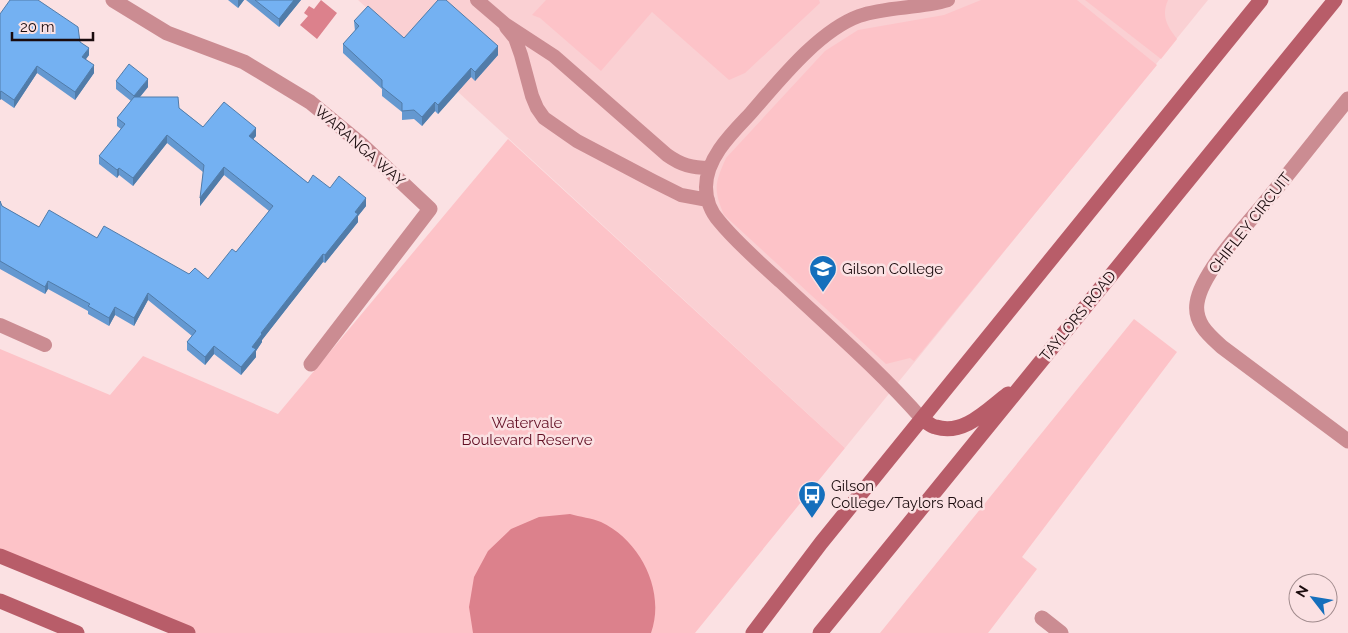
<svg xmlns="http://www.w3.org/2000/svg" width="1348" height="633" font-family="Raleway,sans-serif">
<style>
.built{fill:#fad0d3}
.green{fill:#fdc3c8}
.water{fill:#dc818c}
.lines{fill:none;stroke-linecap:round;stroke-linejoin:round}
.lane{stroke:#cb8c92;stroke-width:14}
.street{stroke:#cb8c92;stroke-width:15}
.secondary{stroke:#b85d69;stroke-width:15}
.wall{fill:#6498d0}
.shaded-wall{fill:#517ca9}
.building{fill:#74b1f2;stroke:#517ca9}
.labels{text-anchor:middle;stroke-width:5;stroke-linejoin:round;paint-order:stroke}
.street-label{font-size:15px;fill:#1a0b0d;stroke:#fbe1e3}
.poi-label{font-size:15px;fill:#1a0b0d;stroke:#fbe1e3;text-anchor:start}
.park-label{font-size:15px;fill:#620f24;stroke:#fbe1e3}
</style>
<rect width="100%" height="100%" fill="#fbe1e3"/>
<path class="built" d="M358,0H1208L845,448Z"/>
<path class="green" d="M546,0H819L820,3L745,73L729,80L652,12L601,71L540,18L532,15Z
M981,0H1077L1157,65L914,361L910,358L886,364L724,215C713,189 715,183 726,158L825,51L858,30L944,15Z
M1085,0H1168C1161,16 1167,26 1177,39L1161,59Z
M508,139L845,448L695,633H194L0,549V349L110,395L143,356L278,414Z
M1134,319L1177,352L1022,557L1037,569L988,633H880Z"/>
<path class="water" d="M321,0L337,13L317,39L300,25L308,16L304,13L309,6L314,9Z
M570,514C580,517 592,518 601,522C640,540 666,591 651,633H473L469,607L474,577L488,551L511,529L539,517Z"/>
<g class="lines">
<path class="lane" d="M477,0L505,24L554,56L667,155C681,165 692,168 709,168
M506,27L515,38L521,55L532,96L537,108L544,118L577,141L653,181L681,195L708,200
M0,325L45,345
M922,419C879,370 829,327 781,282C761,264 736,242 719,221C711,212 706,199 706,187C706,158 732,133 750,114C778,82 818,31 859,16C887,6 919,9 948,0"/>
<path class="street" d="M113,0L167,33L244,62L310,102L361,144L430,209L311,364
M1348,99C1319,135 1291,171 1262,206C1243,229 1201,274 1197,303C1194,323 1209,335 1222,347L1348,441
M1042,618L1061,633"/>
<path class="secondary" d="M922,419C927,422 931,426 936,427C964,436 988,409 1008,394
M0,556L188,633
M0,601L77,633
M753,633L821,543L1261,0
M820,633L1335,0"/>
</g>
<path class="wall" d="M228,0H244L238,8Z
M246,0H301L279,27Z
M0,14L80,42L89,55L86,59L94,73L75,100L37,73L14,108L1,99L0,100Z
M354,21L404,38L498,55L475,81L471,77L438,114L435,111L422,126L414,119L402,120V112L382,96V89L343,53V44L355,31Z
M116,81L148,87L140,97L179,108L203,127L256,136L253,139L308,183L330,188L366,206L358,216V222L325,263L323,262L262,340V342L256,351V357L241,375L214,354L205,365L187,350V342L192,336L148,300L134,326L115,315L109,326L88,314V311L48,289L45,294L0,269V201L2,206L39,227L97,238L189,274L208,279L236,252L269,211L224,175L200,206L203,172L167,143L133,186L119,175L117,178L99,164V156L121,129L117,126V118L131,101L116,89Z"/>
<path class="shaded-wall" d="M238,0H244L238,8Z
M294,0H301L279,27V19Z
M498,46V55L475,81V72Z
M89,48V55L82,64V57Z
M94,65V73L75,100V92Z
M37,66V73L14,108V100Z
M471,68V77L438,114V105Z
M148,79V87L134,104V96Z
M1,91V99L0,100V92Z
M435,102V111L422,126V117Z
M256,128V136L249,144V136Z
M167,135V143L133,186V178Z
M224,167V175L200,206V198Z
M119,168V175L117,178V170Z
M366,198V206L358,216V222L325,263V255L355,212Z
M323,254V262L262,340V342L256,351V357L241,375V367L252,347L261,333Z
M48,281V289L45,294V287Z
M148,293V300L134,326V318Z
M115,307V315L109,326V318Z
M214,346V354L205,365V357Z"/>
<path class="building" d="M10,0H38L78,27L80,42L89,48L82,57L94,65L75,92L37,66L14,100L1,91L0,92V14Z
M255,0H294L279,19Z
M438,0H446L498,46L475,72L471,68L438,105L435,102L422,117L414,110L402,111V103L382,87V80L343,44L359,26L354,21L368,6L404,38Z
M129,64L148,79L134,96L116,81Z
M134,97H178L179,108L203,127L224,102L256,128L249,136L308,183L313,175L330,188L339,176L366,198L355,212L358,214L325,255L323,254L261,333L262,334L252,347L256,349L241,367L214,346L205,357L187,342L196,331L148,293L134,318L115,307L109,318L88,306L90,304L48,281L45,287L0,261V201L2,206L39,227L49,210L97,238L104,226L189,274L195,268L208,279L232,249L236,252L273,206L224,167L200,198L204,165L167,135L133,178L119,168L117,170L99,156L125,124L117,118Z"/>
<defs>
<symbol id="school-pin" viewBox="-11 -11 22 30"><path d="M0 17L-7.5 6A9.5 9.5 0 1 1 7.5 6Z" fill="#156fbc" stroke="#fbe1e3"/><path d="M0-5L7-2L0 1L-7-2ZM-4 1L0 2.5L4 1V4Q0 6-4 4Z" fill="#fff"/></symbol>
<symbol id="bus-pin" viewBox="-11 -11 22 30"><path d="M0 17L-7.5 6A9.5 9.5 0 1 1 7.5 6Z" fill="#156fbc" stroke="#fbe1e3"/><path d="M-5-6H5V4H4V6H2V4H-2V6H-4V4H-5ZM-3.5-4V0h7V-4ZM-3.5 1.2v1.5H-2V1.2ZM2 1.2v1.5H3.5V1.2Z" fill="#fff"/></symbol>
</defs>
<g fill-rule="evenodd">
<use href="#school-pin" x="807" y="253" width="32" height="43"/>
<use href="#bus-pin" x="796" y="479" width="32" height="43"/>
</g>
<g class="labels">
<g class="street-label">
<text transform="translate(360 146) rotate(41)" y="5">WARANGA WAY</text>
<text transform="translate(1250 223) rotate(-52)" y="5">CHIFLEY CIRCUIT</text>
<text transform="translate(1078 316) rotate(-51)" y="5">TAYLORS ROAD</text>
</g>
<g class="poi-label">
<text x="842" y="274">Gilson College</text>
<text x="831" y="491">Gilson<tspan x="831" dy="17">College/Taylors Road</tspan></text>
</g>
<g class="park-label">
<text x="527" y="428">Watervale<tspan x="527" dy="17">Boulevard Reserve</tspan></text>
</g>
</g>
<g transform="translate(1313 598) rotate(301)"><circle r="24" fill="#fbe1e3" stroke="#a18b8d"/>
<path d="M0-4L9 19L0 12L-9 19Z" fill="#156fbc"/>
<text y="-8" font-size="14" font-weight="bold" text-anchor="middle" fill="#1a0b0d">N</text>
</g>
<path d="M12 32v8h81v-8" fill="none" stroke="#1a0b0d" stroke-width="2.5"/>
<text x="20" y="32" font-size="15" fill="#1a0b0d" stroke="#fbe1e3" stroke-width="4" paint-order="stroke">20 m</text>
</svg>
